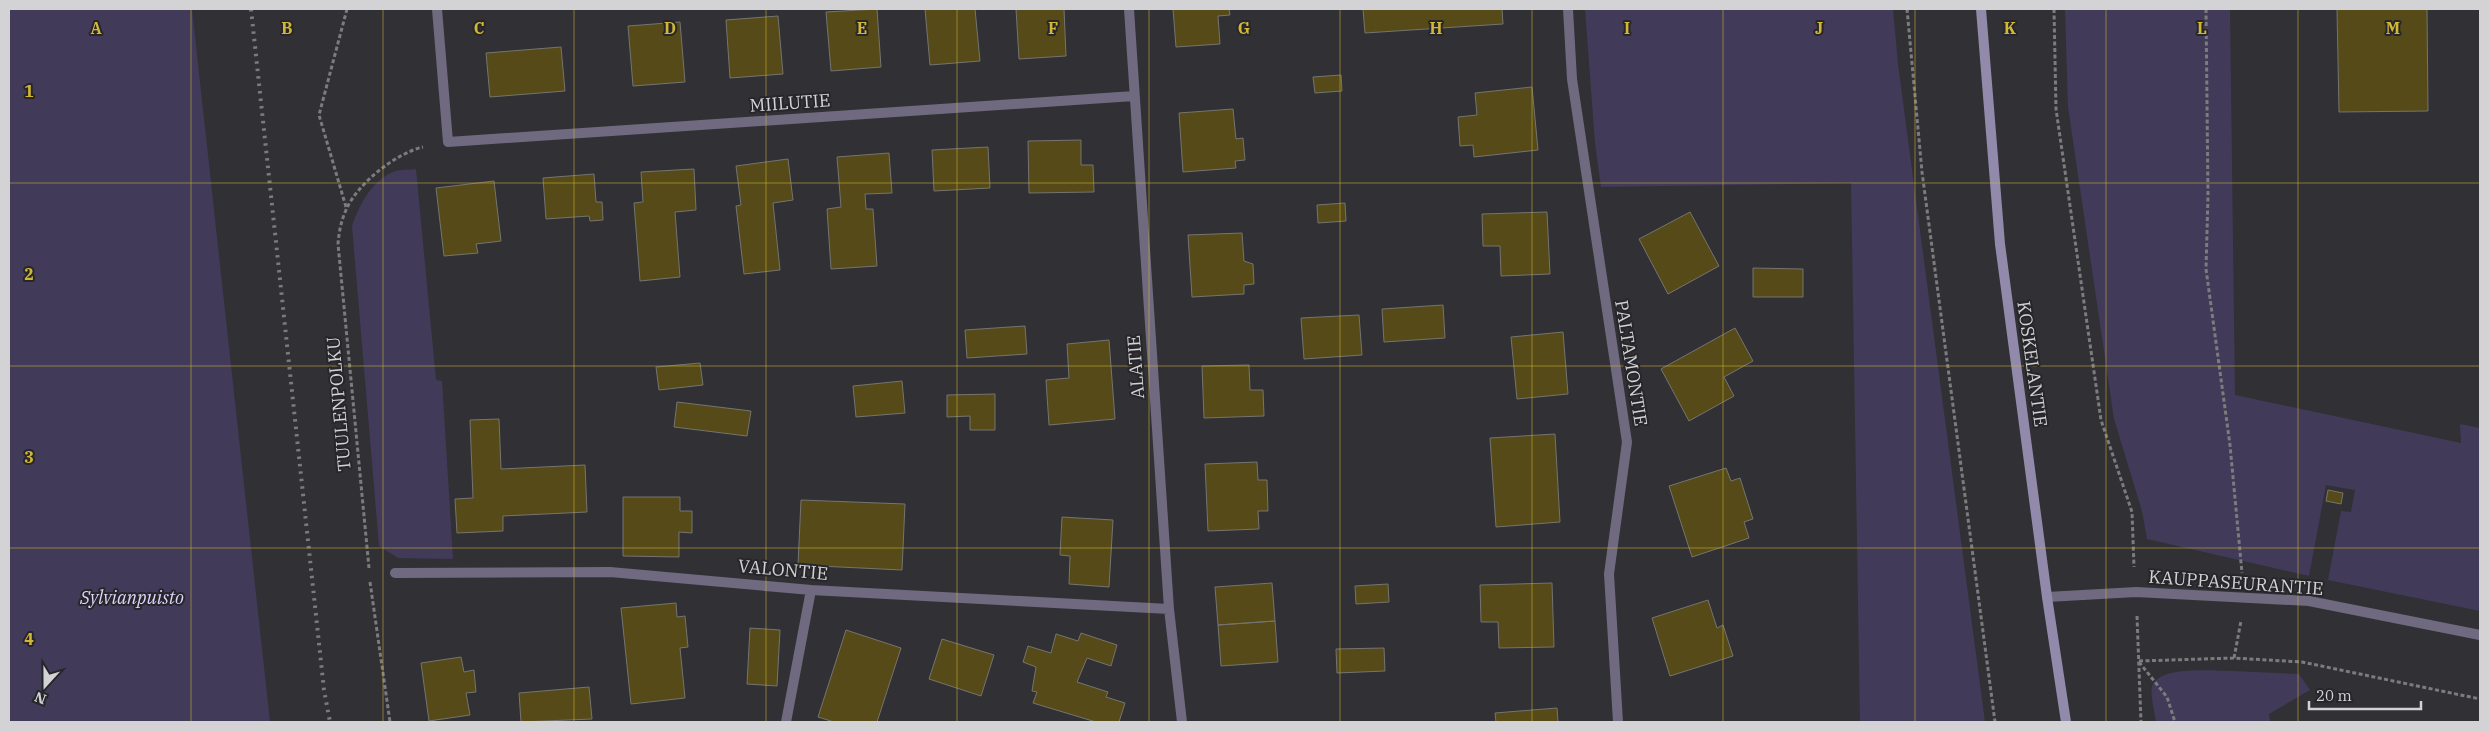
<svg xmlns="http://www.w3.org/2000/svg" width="2489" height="731" font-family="'IBM Plex Serif',serif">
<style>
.green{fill:#423a59}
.building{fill:#564b18;stroke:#757470}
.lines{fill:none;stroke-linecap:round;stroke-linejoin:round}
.path{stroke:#7c7b7e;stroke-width:3;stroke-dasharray:4 2.5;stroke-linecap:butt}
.minor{stroke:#6f6a7f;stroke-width:10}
.secondary{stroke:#928aab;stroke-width:10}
.rail{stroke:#7b7a7e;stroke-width:4;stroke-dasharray:2.5 5;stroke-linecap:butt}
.grid{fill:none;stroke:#d2b736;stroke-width:1;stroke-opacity:0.55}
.labels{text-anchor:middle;stroke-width:4;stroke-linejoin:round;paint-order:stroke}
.street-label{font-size:18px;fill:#d3d3d5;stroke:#27262a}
.park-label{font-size:18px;font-style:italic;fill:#ddd3fe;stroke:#27262a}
.grid-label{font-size:16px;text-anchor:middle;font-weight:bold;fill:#d2b736;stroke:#27262a;stroke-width:4;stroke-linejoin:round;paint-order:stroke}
</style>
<rect width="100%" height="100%" fill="#313034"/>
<path class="green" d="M9,9H192L270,722H9Z
M1585,9H1893L1898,64L1985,722H1860L1851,183L1601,187L1595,143Z
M2065,9H2230L2235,395L2461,443L2460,424L2480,428V611L2328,580L2341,511L2351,512L2355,490L2326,485L2309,576L2147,539L2142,511L2114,419L2068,107Z
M416,169L436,380L442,381L453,559L398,558L379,546L352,226C359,205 373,178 396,171C402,169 410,170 416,169Z
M2233,671L2299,674L2310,690L2269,714L2270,722H2156C2155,713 2150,696 2152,687C2157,665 2215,671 2233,671Z"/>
<path class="building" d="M877,9L881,67L831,71L826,12Z
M925,9H975L980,61L930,65Z
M1016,9H1064L1066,56L1019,59Z
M1173,9H1229L1230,15L1218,16L1220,44L1176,47Z
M1363,9H1502L1503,24L1365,33Z
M2337,9H2427L2428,111L2339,112Z
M778,16L783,74L730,78L726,20Z
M680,22L685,82L633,86L628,26Z
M561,47L565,91L490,97L486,53Z
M1341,75L1342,91L1315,93L1313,77Z
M1532,87L1538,150L1474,157L1473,145L1460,146L1458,117L1477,115L1475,93Z
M1233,109L1236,139L1243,138L1245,160L1235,161L1236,168L1183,172L1179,113Z
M1081,140V165H1093L1094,192L1029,193L1028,141Z
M988,147L990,188L934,191L932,150Z
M889,153L892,193L865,194L866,209H873L877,266L831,269L827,209L841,207L837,157Z
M788,159L793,200L773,203L780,270L744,274L736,206L741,205L736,166Z
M694,169L696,210L675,212L680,277L640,281L634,203L643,202L641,172Z
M594,174L596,202H602L603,220L590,221L589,216L546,219L543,178Z
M494,181L501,241L476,244L478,253L444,256L436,188Z
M1345,203L1346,221L1318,223L1317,205Z
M1547,212L1550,274L1501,276L1500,246H1483L1482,214Z
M1690,212L1719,266L1668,294L1639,239Z
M1242,233L1244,261L1253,264L1254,284L1244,285V294L1192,297L1188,235Z
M1753,268L1803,269V297H1753Z
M1443,305L1445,338L1384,342L1382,309Z
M1359,315L1362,355L1304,359L1301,318Z
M1025,326L1027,354L967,358L965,330Z
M1735,328L1753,361L1724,377L1734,396L1689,421L1661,369Z
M1563,332L1568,394L1517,399L1511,337Z
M1109,340L1115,419L1049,425L1046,380L1069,378L1067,344Z
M700,363L703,385L659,390L656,367Z
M1249,365L1250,390H1263L1264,416L1204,418L1202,366Z
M902,381L905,413L856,417L853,386Z
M995,394V430H970V416L947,417V395Z
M677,402L751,411L747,436L674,427Z
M499,419L501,469L585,465L587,512L503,516V531L457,533L455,499L473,498L470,420Z
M1555,434L1560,522L1496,527L1490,438Z
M1257,462L1258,480H1267L1268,511H1258L1259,529L1208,531L1205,464Z
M1726,468L1731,481L1740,478L1753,519L1744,522L1749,538L1692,557L1669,486Z
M2328,490L2343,493L2341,504L2326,501Z
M623,497H680V511H692V533L679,532V557L623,556Z
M801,500L905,504L902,570L798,565Z
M1062,517L1113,520L1109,587L1069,584L1070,556L1060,555Z
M1272,583L1275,621L1218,625L1215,587Z
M1552,583L1554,647L1499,648L1498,622H1481L1480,585Z
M1388,584L1389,602L1356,604L1355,586Z
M1708,600L1717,628L1723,625L1733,656L1670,676L1652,618Z
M676,603L677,617L685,616L688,647L680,648L685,698L631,704L621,608Z
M1275,621L1278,662L1221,666L1218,625Z
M750,628L780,630L777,686L747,684Z
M846,630L901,648L877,722H834L818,717Z
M1081,633L1117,645L1111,666L1087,658L1077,682L1108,692L1106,697L1125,703L1119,722H1096L1033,703L1037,692L1032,691L1036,667L1023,662L1028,646L1051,653L1056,634L1078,641Z
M942,639L994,655L981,696L929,679Z
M1384,648L1385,671L1337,673L1336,649Z
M461,657L464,672L474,670L476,692L466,693L470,715L429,721L421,663Z
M589,687L592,719L521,722L519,693Z
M1557,708L1558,722H1496L1495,713Z"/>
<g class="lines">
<path class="path" d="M1907,9L1922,172L1995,722
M2054,9L2056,109L2101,420L2132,512L2134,567
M2206,9L2208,195L2206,269L2230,445L2242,573
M346,207L319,115L347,9
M369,568L338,244C339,232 341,221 346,210C357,184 396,153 423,147
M370,582L390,722
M2137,616L2141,722
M2234,658L2241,621
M2139,661L2234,658L2302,662L2480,699
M2139,662L2167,697L2175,722"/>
<path class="minor" d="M437,9L448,142L1134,96
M1129,9L1169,609L1182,722
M1568,9L1572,79L1627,442L1609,574L1618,722
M395,573L610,572L811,590L1169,609
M2047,597L2136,592L2309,601L2480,635
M786,722L811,590"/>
<path class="secondary" d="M1981,9L2000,244L2047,597L2066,722"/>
<path class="rail" d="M251,9L324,690L330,722"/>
</g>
<path class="grid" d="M191,9V722M383,9V722M574,9V722M766,9V722M957,9V722M1149,9V722M1340,9V722M1532,9V722M1723,9V722M1915,9V722M2106,9V722M2298,9V722M9,183H2480M9,366H2480M9,548H2480"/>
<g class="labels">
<g class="street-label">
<text transform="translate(790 103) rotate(-4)" y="6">MIILUTIE</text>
<text transform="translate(1631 363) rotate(81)" y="6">PALTAMONTIE</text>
<text transform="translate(2032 364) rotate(82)" y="6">KOSKELANTIE</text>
<text transform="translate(1136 367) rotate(-94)" y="6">ALATIE</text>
<text transform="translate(339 404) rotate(-95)" y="6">TUULENPOLKU</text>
<text transform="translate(783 570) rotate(5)" y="6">VALONTIE</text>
<text transform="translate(2236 583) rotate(4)" y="6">KAUPPASEURANTIE</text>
</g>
<g class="park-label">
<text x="132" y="604">Sylvianpuisto</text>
</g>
</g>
<g class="grid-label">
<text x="96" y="34">A</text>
<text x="287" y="34">B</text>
<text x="479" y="34">C</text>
<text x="670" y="34">D</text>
<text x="862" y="34">E</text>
<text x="1053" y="34">F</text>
<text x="1244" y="34">G</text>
<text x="1436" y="34">H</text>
<text x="1627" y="34">I</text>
<text x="1819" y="34">J</text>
<text x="2010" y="34">K</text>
<text x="2202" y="34">L</text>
<text x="2393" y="34">M</text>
<text x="29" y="97">1</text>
<text x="29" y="280">2</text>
<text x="29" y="463">3</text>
<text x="29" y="645">4</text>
</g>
<rect width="2489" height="731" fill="none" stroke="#d3d3d5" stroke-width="20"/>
<g transform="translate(45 686) rotate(201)" stroke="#27262a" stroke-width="4" paint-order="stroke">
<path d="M0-4L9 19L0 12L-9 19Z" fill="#d3d3d5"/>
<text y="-8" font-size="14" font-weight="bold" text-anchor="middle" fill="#d3d3d5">N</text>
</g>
<path d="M2309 701v8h112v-8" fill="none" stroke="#d3d3d5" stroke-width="2.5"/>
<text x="2316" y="701" font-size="15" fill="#d3d3d5" stroke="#27262a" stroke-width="4" paint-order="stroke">20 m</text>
</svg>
